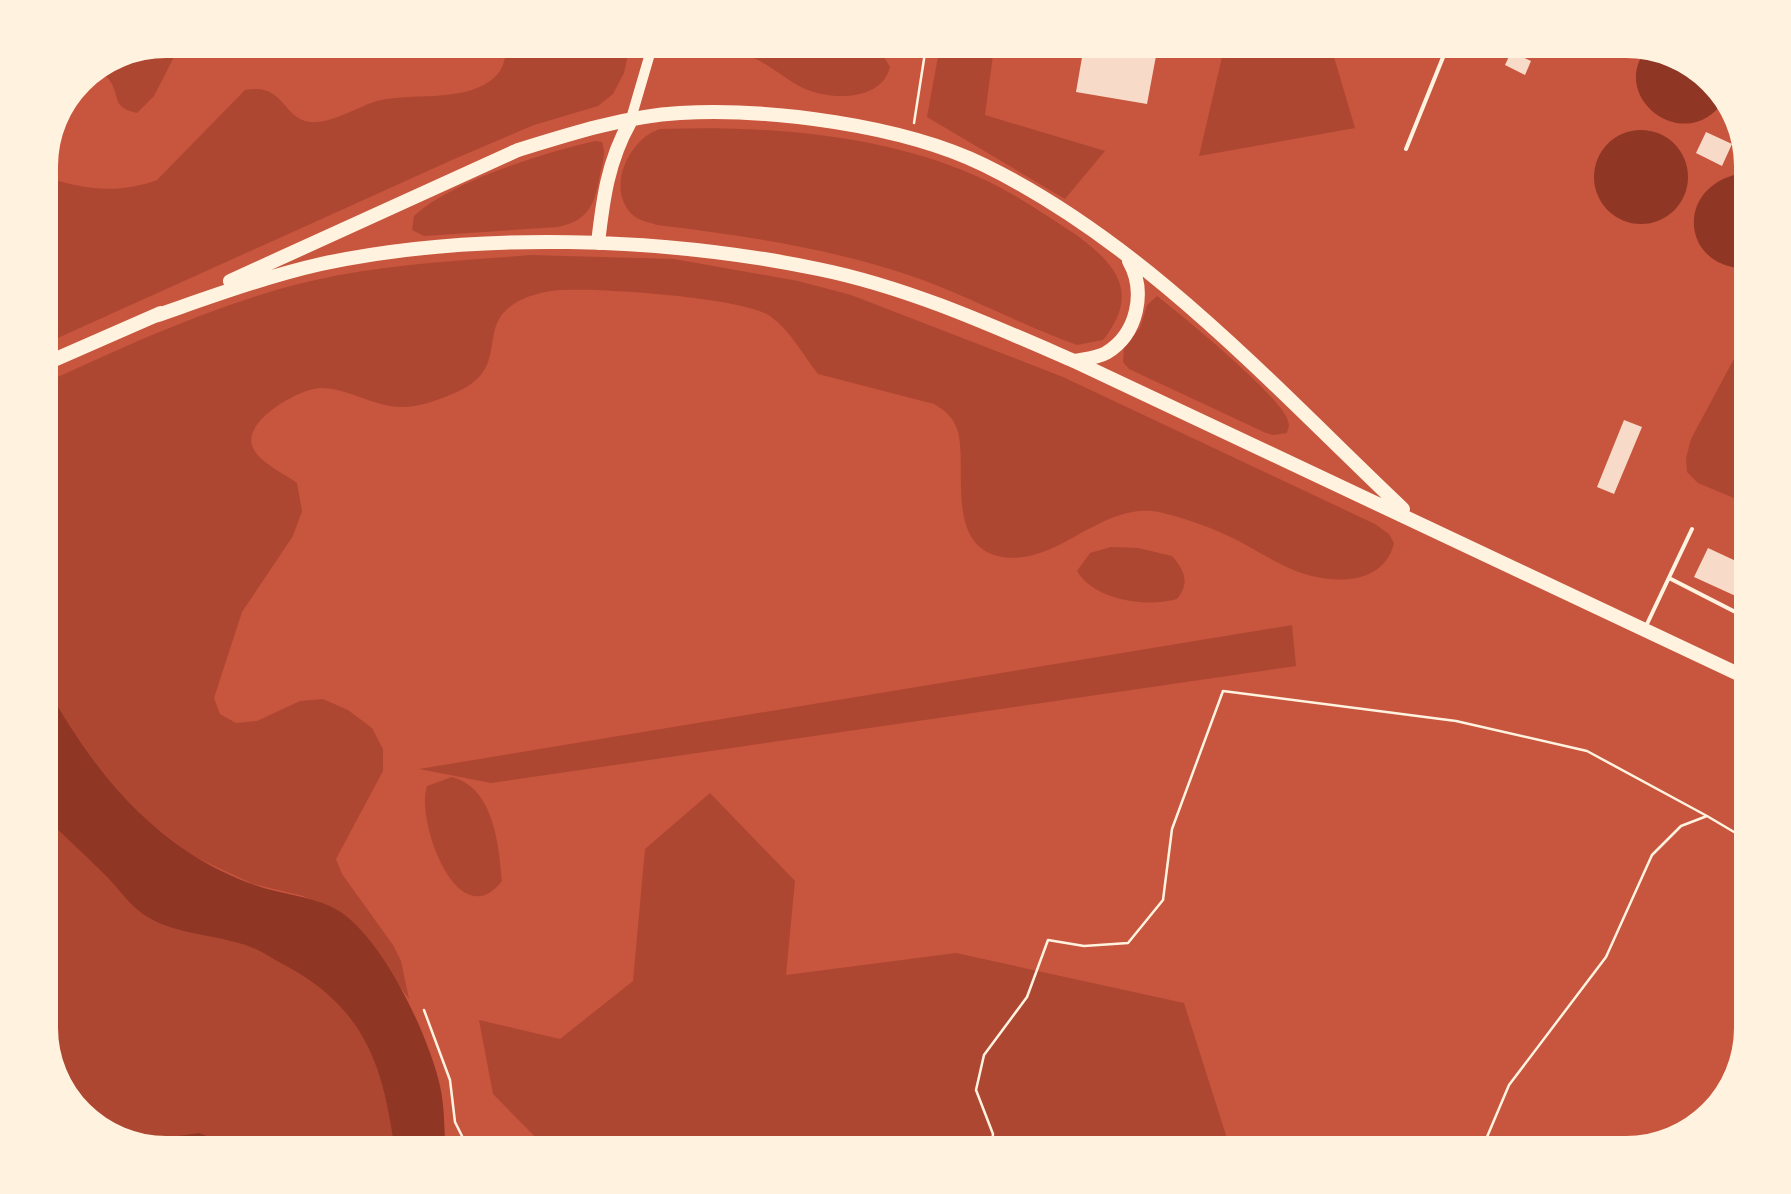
<svg xmlns="http://www.w3.org/2000/svg" width="1791" height="1194" font-family="Manrope,sans-serif">
<style>
.green{fill:#ae4732}
.water{fill:#8f3625}
.building{fill:#f7dbc8}
.lines{fill:none;stroke-linecap:round;stroke-linejoin:round}
.path{stroke:#fff3e0;stroke-width:2.5}
.service{stroke:#fff3e0;stroke-width:4}
.tertiary{stroke:#fff3e0;stroke-width:10}
.primary{stroke:#fff3e0;stroke-width:14}
</style>
<rect width="100%" height="100%" fill="#c8553d"/>
<path class="green" d="M165,40H172L174,57L154,96L137,113C111,107 121,98 110,81C107,76 101,73 96,68Z
M507,40H631L624,73L613,94L598,106L534,125L452,160L40,346V175C80,189 116,195 157,180L245,90C286,83 281,118 310,122C331,124 357,107 377,101C412,92 459,103 490,81C505,71 506,56 507,40Z
M706,40H861L883,55L890,67C882,101 831,101 803,88C785,79 768,63 749,56C733,50 718,54 706,40Z
M941,40H995L985,115L1105,151L1065,199L927,117Z
M1226,40H1329L1355,128L1199,156Z
M660,129C761,125 883,134 976,176C1011,191 1043,213 1075,234C1116,264 1141,292 1103,340L1077,345C1024,326 974,299 920,279C835,249 747,236 657,225C649,222 640,221 634,216C604,191 629,138 660,129Z
M596,141L602,142C606,153 603,162 600,174C595,204 589,221 557,227L424,236L412,230L414,216C451,181 546,152 596,141Z
M531,255L674,259L798,281L851,295L1063,377L1375,524L1389,534L1394,543C1383,589 1325,584 1291,569C1268,559 1247,544 1224,534C1205,525 1180,517 1159,512C1099,500 1053,573 994,555C947,539 967,468 958,432C954,418 946,411 934,404L818,374C802,354 791,331 770,316C741,297 599,288 561,290C545,291 523,296 511,306C478,330 509,368 459,391C441,399 422,407 401,407C374,407 348,388 321,388C300,388 244,420 252,445C257,462 284,473 297,483L302,511L293,536L242,612L214,698L220,714L236,723L257,721L300,701L323,699L348,710L372,728L383,749V771L336,859L342,874L393,945L401,961L409,999L353,922L303,896L253,884L193,856L148,822L104,778L78,742L40,676V385C128,345 217,303 311,281C383,264 457,261 531,255Z
M1157,296C1183,316 1274,391 1287,418C1290,426 1289,425 1287,433L1273,435L1266,433L1129,369L1123,362L1124,347L1140,328L1147,305Z
M1751,327V505L1698,483L1687,472L1686,458L1691,439Z
M1111,547L1138,548L1172,556C1185,571 1190,583 1177,599C1146,608 1094,600 1077,571L1090,553Z
M1292,625L1296,666L491,783L419,769Z
M452,777C494,788 499,845 502,881C458,938 415,820 427,786Z
M710,793L795,881L786,975L956,953L1184,1003L1232,1154H552L493,1094L479,1020L560,1039L633,981L645,849Z
M40,812C62,833 85,854 106,876C121,891 131,908 149,918C177,934 215,935 245,945C259,949 273,959 286,966C366,1009 384,1068 395,1154H165L95,1133L57,1091L40,1036Z"/>
<path class="water" d="M1648,47L1696,61L1727,95C1692,161 1604,99 1648,47Z
M1594 177a47 47 0 1 1 94 0a47 47 0 1 1-94 0Z
M1738,174L1751,176V268C1683,273 1672,189 1738,174Z
M40,676C81,748 120,807 191,854C208,865 232,877 252,884C278,894 306,895 332,907C380,930 429,1036 440,1086C445,1108 444,1132 446,1154H395C384,1068 366,1009 286,966C272,959 259,949 245,945C215,935 176,934 149,918C131,908 121,891 106,876C84,854 62,834 40,812Z
M199,1133L254,1154H165L131,1143Z"/>
<path class="building" d="M1085,40H1159L1147,104L1076,92Z
M1511,52L1531,61L1525,75L1505,65Z
M1706,132L1732,144L1722,166L1696,153Z
M1624,420L1642,427L1614,494L1597,487Z
M1708,548L1751,568V603L1694,577Z"/>
<g class="lines">
<path class="path" d="M914,123L927,40
M424,1010L450,1080L455,1122L471,1154
M991,1154L993,1134L976,1090L984,1055L1027,997L1048,940L1084,946L1128,943L1163,900L1172,829L1223,691L1456,721L1587,751L1707,816
M1474,1154L1484,1144L1509,1085L1606,957L1652,855L1681,826L1707,816L1734,832L1751,835"/>
<path class="service" d="M1406,149L1450,40
M1669,578L1751,620
M1647,624L1692,529"/>
<path class="tertiary" d="M630,122L654,40"/>
<path class="primary" d="M598,243C603,199 608,161 630,122
M230,281L518,150C569,134 626,116 680,113C770,108 902,125 984,165C1147,245 1273,386 1403,509
M155,316C210,297 264,277 321,264C475,231 664,237 818,269C907,287 991,325 1074,361L1751,680
M1075,361C1085,359 1097,358 1106,353C1138,334 1146,291 1129,261
M40,366L161,313"/>
</g>
<path d="M0 0H1791V1194H0ZM166 58H1626A108 108 0 0 1 1734 166V1028A108 108 0 0 1 1626 1136H166A108 108 0 0 1 58 1028V166A108 108 0 0 1 166 58Z" fill="#fff3e0" fill-rule="evenodd"/>
</svg>
